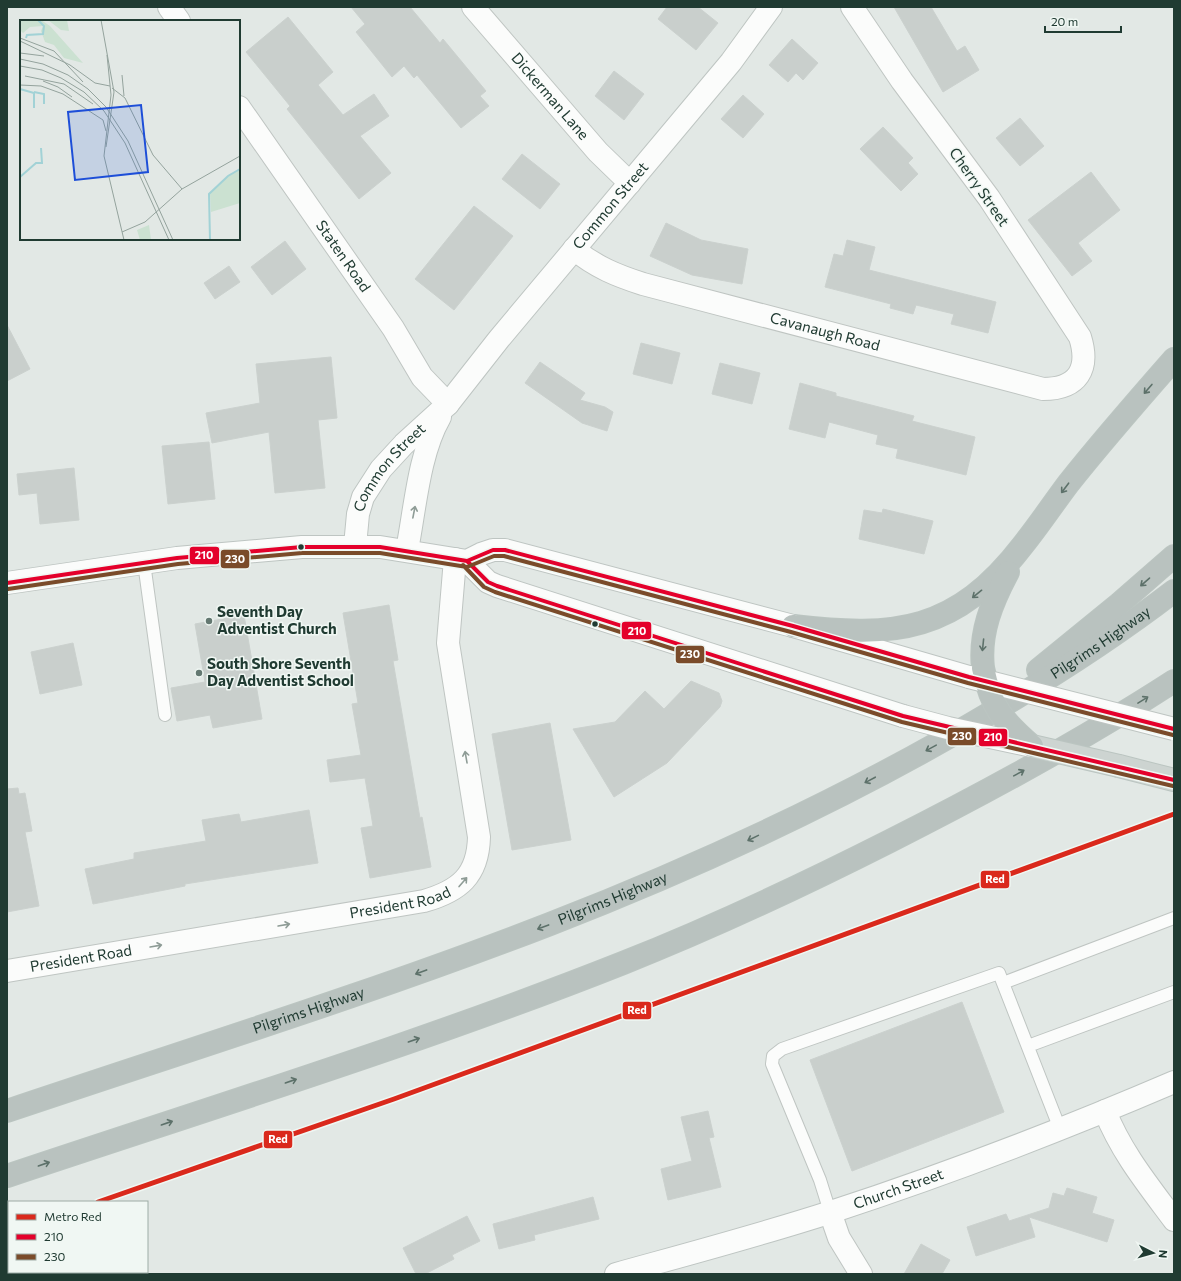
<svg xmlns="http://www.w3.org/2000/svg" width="1181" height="1281" font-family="Commissioner,sans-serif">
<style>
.building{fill:#c9cfcc;stroke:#cbd1ce}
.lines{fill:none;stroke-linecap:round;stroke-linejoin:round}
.lane-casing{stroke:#bfc5c2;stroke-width:14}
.street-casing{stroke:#bfc5c2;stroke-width:24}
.secondary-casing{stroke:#bec5c2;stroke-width:24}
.primary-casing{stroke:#bbc5c1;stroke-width:24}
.highway-casing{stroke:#bbc5c1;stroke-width:24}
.lane{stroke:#fbfcfb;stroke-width:12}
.street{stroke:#fbfcfb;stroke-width:22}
.secondary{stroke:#fbfcfb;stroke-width:22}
.primary{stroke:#cdd4d1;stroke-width:22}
.highway{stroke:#b9c2bf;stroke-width:22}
.secondary-bridge-casing{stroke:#bec5c2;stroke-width:24;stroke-linecap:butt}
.primary-bridge-casing{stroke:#bbc5c1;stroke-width:24;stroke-linecap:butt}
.highway-bridge-casing{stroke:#bbc5c1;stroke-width:24;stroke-linecap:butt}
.secondary-bridge{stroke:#fbfcfb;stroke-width:22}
.primary-bridge{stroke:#cdd4d1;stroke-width:22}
.highway-bridge{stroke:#b9c2bf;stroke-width:22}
.bus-1-casing{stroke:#f0f7f3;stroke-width:7}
.bus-2-casing{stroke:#f0f7f3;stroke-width:7}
.bus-1{stroke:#e4002b;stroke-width:4}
.bus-2{stroke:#7a4b2a;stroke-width:4}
.metro-1-casing{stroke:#f0f7f3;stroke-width:8}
.metro-1{stroke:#da291c;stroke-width:5}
.oneway{stroke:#5d716a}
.oneway2{stroke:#8e9c96}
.bus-dot{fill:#203b32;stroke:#f0f7f3;stroke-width:1.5}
.poi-dot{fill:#647871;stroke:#f0f7f3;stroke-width:1.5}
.labels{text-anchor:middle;stroke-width:3;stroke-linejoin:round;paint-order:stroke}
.street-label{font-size:15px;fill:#203b32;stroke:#f0f7f3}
.poi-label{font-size:15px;font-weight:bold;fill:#203b32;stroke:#f0f7f3;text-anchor:start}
.inset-river{fill:none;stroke:#a2d2d6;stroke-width:2}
.inset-road{fill:none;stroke:#94a39d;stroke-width:1}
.view{fill:#1d4ed8;fill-opacity:0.15;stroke:#1d4ed8;stroke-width:2}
.inset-edge{fill:none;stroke:#203b32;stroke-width:2}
.line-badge{stroke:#f0f7f3;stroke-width:1.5}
.badge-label{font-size:11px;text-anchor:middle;font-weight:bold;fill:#fff}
</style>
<rect width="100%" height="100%" fill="#e2e8e5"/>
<path class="building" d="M351,7H410L440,43L443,39L486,91L480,96L489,106L461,128L417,75L414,78L404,66L392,77L356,32L365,24Z
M667,7H698L718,23L696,50L658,19Z
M894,7H931L957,51L965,46L979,70L943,92Z
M288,17L333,72L318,85L343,115L374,94L389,116L360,136L391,173L359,199L287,109L290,106L246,52Z
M792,39L818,63L803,80L796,73L788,82L769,65Z
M614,71L644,94L624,120L595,96Z
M743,95L764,114L743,138L721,119Z
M1020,118L1044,146L1020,166L996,138Z
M883,127L913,158L908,163L918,174L901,191L860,149Z
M522,154L560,184L540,209L502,179Z
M1091,172L1120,210L1078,243L1092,261L1072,276L1028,220Z
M474,206L513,236L454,310L415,279Z
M666,223L701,240L748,249L742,284L692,275L650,256Z
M847,240L875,247L869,270L996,302L988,333L951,324L954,314L916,305L913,314L890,308L891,304L825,287L834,254L843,256Z
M285,241L306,269L272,295L251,267Z
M229,266L240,282L215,299L204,283Z
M7,325L30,369L7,381Z
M641,343L680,353L672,384L633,374Z
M331,357L337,418L318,420L325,488L275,493L269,432L212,443L206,413L260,403L256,364Z
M540,362L585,393L580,400L605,407L613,412L607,431L582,423L525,383Z
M720,363L760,373L752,404L712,394Z
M800,383L836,393V396L914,416L912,421L975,437L966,475L896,458L898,449L876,444L878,435L829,422L825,438L789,429Z
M209,442L215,499L168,504L162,446Z
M74,468L79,520L40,524L37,493L19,495L17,474Z
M883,509L933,521L924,554L859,539L864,510L882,513Z
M389,605L398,660L393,661L420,818L422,817L431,867L370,878L361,828L373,826L365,778L330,782L327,760L361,755L352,704L358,703L343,613Z
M244,615L262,719L213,728L210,715L177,721L171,688L205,682L195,624Z
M73,643L82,685L40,694L31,652Z
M691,681L719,693L722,701L720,707L667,763L614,797L573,729L615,722L645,691L664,709Z
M550,723L571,840L512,850L492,734Z
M18,788L19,794L25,793L32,831L25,832L39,906L7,912V789Z
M309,810L318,863L185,884V886L93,904L85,869L134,859V853L206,841L202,820L239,814L241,822Z
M962,1002L1004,1112L852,1171L810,1060Z
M708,1111L714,1137L709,1138L721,1187L668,1200L661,1169L692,1161L681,1117Z
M1067,1188L1097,1197L1092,1213L1114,1220L1107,1242L1029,1217L1035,1237L976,1256L967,1227L1006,1214L1009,1221L1049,1208L1053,1193L1064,1196Z
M593,1197L599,1219L534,1235L535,1240L499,1249L493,1224Z
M467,1216L480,1241L452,1255L454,1259L425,1274H416L403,1248Z
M921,1244L950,1260L942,1274H904Z"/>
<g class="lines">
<defs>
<path id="lane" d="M144,563L165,715
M1003,983L1174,918
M1028,1046L1174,992
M830,1212L820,1180L772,1064L773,1056L782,1049L999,973L1060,1129"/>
<g id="street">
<path d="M169,7L179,21"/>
<path id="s1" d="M473,7L598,152L630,183"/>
<path id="s2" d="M239,107L393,328L422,377L448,404"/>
<path id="s3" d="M574,249C595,267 618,276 643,284L1043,389C1078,389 1090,369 1080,337L989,198L902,81L852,7"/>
<path id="s4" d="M7,971L424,901C459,891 478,876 479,837L448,643L455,559"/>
<path d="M1105,1111C1121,1152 1148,1185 1174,1220"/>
<path d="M830,1212L839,1238L861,1274"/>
</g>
<g id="secondary">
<path id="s5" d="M355,546L358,514L363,497L381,469L404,444L448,404L499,339L731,62L771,7"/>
<path d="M407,550C415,509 419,453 440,417"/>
<path d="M467,561L488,582L497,586L903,716"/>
<path d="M7,583L177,558L302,547H380L467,561L481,554L493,550H505L793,626L969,677"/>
<path id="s6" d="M616,1274C688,1254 760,1235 831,1212C947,1174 1062,1130 1174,1082"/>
</g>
<path id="primary" d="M1119,766L1174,780"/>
<g id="highway">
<path d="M793,626C896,638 956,632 1023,545C1039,525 1053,504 1068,484C1102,441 1138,400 1174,359"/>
<path d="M983,668C979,633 992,602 1008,572"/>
<path d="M1038,670L1119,604L1174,556"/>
<path id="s7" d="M7,1111C188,1050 372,993 550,924C704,864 855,794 997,709C1058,673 1118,634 1174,591"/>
<path d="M7,1176C213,1107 421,1043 623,963C714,927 803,885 890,841C987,792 1083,740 1174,681"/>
</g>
</defs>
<use href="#lane" class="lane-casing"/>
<use href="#street" class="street-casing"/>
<use href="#secondary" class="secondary-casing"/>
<use href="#primary" class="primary-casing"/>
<use href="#highway" class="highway-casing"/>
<use href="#lane" class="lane"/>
<use href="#street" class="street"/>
<use href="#secondary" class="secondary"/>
<use href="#primary" class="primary"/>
<use href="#highway" class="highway"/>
<defs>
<path id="secondary-bridge" d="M969,677L1174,729
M903,716L948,728L1032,746"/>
<path id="primary-bridge" d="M1032,746L1119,766"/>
<path id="highway-bridge" d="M983,668C991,707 1002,720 1032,746"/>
</defs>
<use href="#secondary-bridge" class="secondary-bridge-casing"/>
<use href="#primary-bridge" class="primary-bridge-casing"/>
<use href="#highway-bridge" class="highway-bridge-casing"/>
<use href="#secondary-bridge" class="secondary-bridge"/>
<use href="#primary-bridge" class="primary-bridge"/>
<use href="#highway-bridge" class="highway-bridge"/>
<defs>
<path id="bus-1" d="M467,561L488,582L497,586L903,716L1174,780
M7,583L177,558L302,547H380L467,561L493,550H505L793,626L969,677L1174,729"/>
<path id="bus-2" d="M463,565L484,587L495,592L902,722L1173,786
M8,589L178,564L302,553H380L467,567L494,556H504L791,632L968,683L1173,735"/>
</defs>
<use href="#bus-1" class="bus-1-casing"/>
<use href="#bus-2" class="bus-2-casing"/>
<use href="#bus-1" class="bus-1"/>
<use href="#bus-2" class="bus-2"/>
<defs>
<path id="metro-1" d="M98,1202L394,1099L1174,814"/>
</defs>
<use href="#metro-1" class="metro-1-casing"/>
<use href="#metro-1" class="metro-1"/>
</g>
<defs><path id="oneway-shaft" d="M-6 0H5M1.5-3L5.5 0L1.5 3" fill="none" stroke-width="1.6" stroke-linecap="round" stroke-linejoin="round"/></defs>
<g class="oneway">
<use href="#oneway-shaft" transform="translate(1148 389) rotate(131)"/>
<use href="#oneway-shaft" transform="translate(1065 488) rotate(127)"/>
<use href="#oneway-shaft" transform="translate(1145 582) rotate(139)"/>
<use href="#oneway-shaft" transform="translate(977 594) rotate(141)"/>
<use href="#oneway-shaft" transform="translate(983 645) rotate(96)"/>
<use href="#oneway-shaft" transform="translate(1143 700) rotate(-32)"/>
<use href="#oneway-shaft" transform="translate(931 748) rotate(151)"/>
<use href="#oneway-shaft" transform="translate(1019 773) rotate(-29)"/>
<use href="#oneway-shaft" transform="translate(870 780) rotate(152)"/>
<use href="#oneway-shaft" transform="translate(753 838) rotate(154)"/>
<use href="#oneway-shaft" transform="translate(543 927) rotate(160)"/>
<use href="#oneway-shaft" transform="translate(421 972) rotate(160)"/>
<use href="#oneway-shaft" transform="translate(414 1040) rotate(-19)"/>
<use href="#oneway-shaft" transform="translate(291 1081) rotate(-19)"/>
<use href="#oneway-shaft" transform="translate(167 1123) rotate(-19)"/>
<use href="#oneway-shaft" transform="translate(44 1164) rotate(-19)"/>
</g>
<g class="oneway2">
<use href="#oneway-shaft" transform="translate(414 512) rotate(-79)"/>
<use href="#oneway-shaft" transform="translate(466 757) rotate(-100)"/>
<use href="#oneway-shaft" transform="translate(463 882) rotate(-49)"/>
<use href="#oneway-shaft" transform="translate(284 925) rotate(-10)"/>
<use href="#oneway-shaft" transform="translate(156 946) rotate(-10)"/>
</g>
<g class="bus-dot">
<circle cx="301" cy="547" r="3.5"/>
<circle cx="595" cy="624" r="3.5"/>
</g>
<g class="poi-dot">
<circle cx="209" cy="621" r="4"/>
<circle cx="199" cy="673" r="4"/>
</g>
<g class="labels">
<g class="street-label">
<text dy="5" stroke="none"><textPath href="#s1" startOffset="118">Dickerman Lane</textPath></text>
<text transform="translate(979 187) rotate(55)" y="5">Cherry Street</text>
<text dy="5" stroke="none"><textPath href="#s5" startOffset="433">Common Street</textPath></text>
<text dy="5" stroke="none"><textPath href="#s2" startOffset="182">Staten Road</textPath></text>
<text dy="5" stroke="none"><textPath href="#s3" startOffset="266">Cavanaugh Road</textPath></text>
<text dy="5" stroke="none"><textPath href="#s5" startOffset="89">Common Street</textPath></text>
<text dy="5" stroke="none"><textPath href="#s7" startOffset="1194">Pilgrims Highway</textPath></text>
<text dy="5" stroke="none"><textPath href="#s7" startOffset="642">Pilgrims Highway</textPath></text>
<text dy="5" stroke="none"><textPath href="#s4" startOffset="399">President Road</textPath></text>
<text dy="5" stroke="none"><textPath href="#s4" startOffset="75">President Road</textPath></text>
<text dy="5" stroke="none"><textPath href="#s7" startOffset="318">Pilgrims Highway</textPath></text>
<text dy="5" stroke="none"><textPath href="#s6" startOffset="295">Church Street</textPath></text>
</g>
<g class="poi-label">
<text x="217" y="617">Seventh Day<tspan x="217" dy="17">Adventist Church</tspan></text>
<text x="207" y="669">South Shore Seventh<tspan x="207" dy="17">Day Adventist School</tspan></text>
</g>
</g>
<g transform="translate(20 20)">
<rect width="220" height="220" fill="#e2e8e5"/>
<path d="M0,0H21L30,6L63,43L44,38L34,25L25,22L21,11L23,6L10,7L3,13L0,10ZM28,0H47L49,11L41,10ZM220,150V183L191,192L190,173L210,154ZM129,205L131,220H120L117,210Z" fill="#cbe1d1"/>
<path class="inset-river" d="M6,18L7,15L23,14L24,6L18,0M0,69L14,73V88M14,72L24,74V84M0,157L16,143H22L21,128M190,220L189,174L208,156L220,149"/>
<path class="inset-road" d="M81,0L94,72L86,127M0,18L34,31L63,62M0,21L50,45L75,63L90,66M0,33L24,36M87,35L91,75L84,136L104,220M0,39L23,44L48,55L68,69L86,87L108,121L153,220M0,46L22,50L41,58L64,72L84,91L105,123L149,220M102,55L104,76M5,56L44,64L73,84M23,61L38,67L52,77M0,65L21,66L43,74L83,100L86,111M92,68L105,78L133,135L162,169M102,212L125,202L162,169L220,136"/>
<path class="view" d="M121,85L128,152L55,160L48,92Z"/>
<rect width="220" height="220" class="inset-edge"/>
</g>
<g class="line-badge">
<rect x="189" y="546" width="31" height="19" rx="4" fill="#e4002b"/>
<rect x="220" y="549" width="30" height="20" rx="4" fill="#7a4b2a"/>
<rect x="621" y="621" width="31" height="19" rx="4" fill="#e4002b"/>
<rect x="675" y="645" width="30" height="19" rx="4" fill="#7a4b2a"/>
<rect x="947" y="727" width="30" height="19" rx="4" fill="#7a4b2a"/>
<rect x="978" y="728" width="30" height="19" rx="4" fill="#e4002b"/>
<rect x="980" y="870" width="30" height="19" rx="4" fill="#da291c"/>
<rect x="622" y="1001" width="30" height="19" rx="4" fill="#da291c"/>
<rect x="263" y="1130" width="30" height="19" rx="4" fill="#da291c"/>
</g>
<g class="badge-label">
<text x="204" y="559">210</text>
<text x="235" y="563">230</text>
<text x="637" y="635">210</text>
<text x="690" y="658">230</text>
<text x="962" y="740">230</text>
<text x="993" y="741">210</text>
<text x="995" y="883">Red</text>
<text x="637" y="1014">Red</text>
<text x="278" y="1143">Red</text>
</g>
<rect width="1181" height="1281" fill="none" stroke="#203b32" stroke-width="16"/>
<rect x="8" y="1201" width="140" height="72" fill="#f0f7f3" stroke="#9daca6"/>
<rect x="16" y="1214" width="20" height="6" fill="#da291c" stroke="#9daca6"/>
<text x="44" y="1221" font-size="12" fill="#203b32">Metro Red</text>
<rect x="16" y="1234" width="20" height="6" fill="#e4002b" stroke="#9daca6"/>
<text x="44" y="1241" font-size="12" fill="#203b32">210</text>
<rect x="16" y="1254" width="20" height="6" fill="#7a4b2a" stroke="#9daca6"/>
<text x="44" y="1261" font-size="12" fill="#203b32">230</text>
<g transform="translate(1153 1253) rotate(96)" stroke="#f0f7f3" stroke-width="3" paint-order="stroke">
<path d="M0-3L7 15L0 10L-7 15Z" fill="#203b32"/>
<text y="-6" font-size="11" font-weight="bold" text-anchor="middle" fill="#203b32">N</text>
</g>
<path d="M1045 26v6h76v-6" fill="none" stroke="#203b32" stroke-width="2"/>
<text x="1051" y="26" font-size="12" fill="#203b32" stroke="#f0f7f3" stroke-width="3" paint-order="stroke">20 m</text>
</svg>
